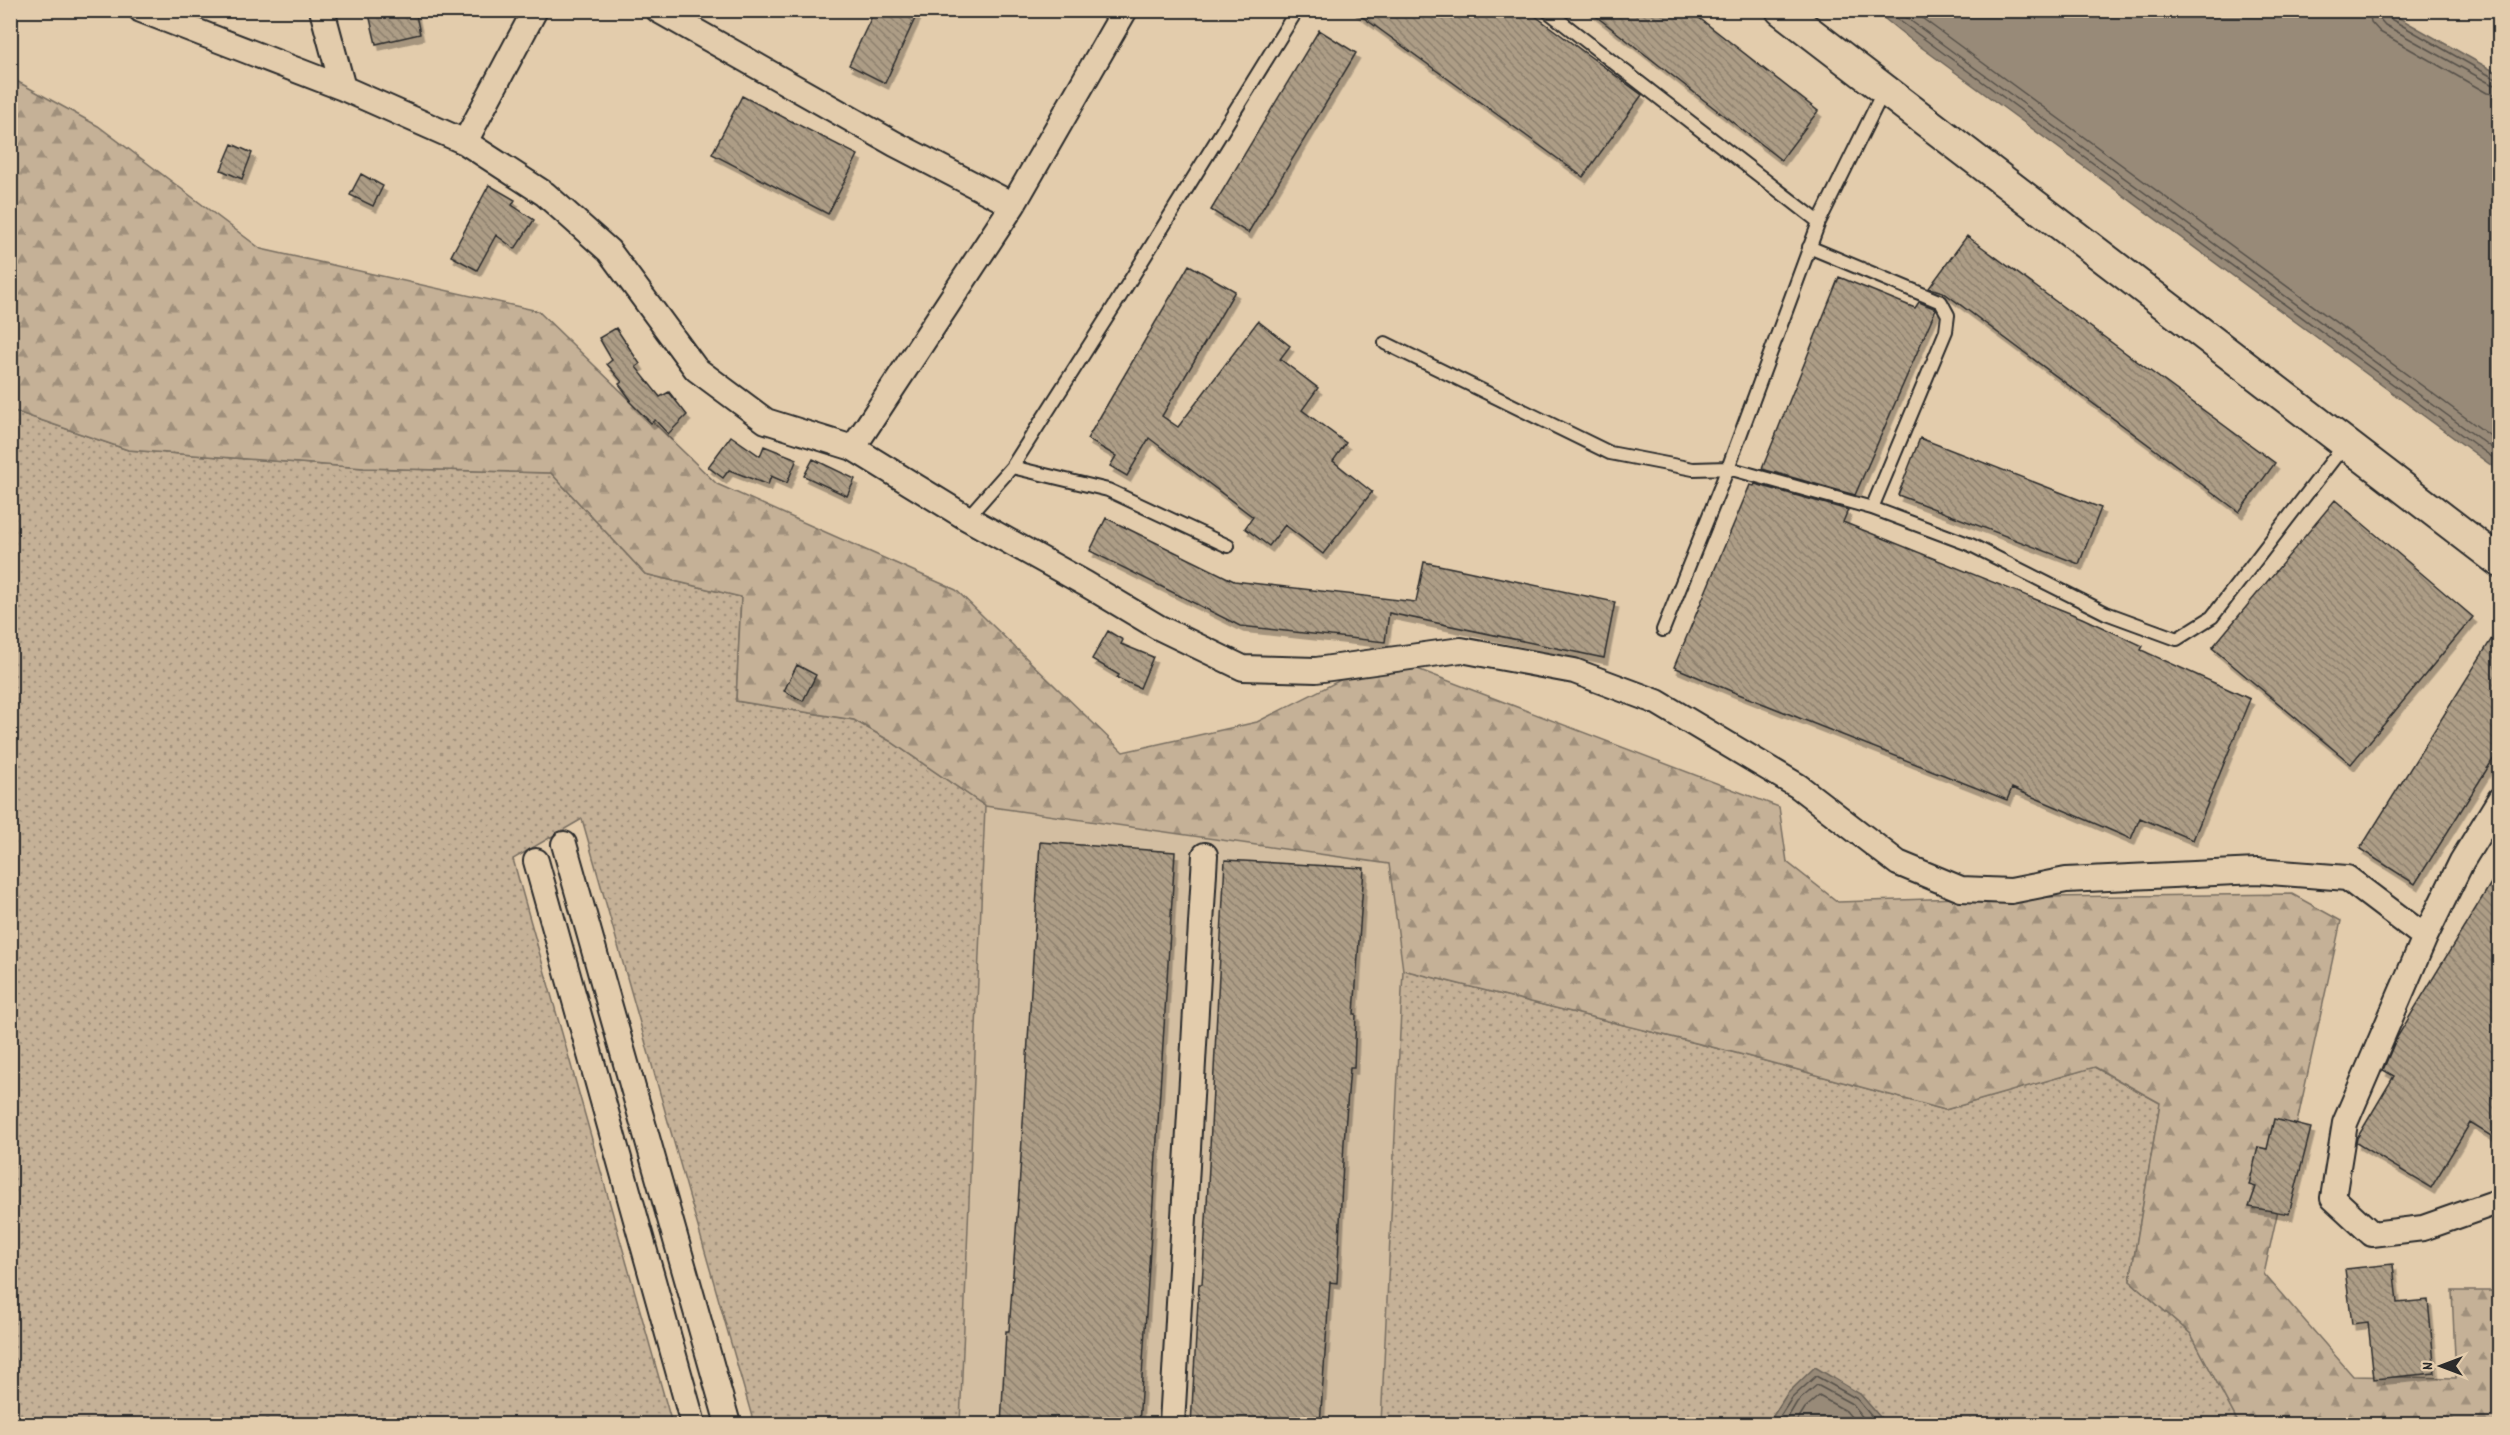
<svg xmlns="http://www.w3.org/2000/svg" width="2510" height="1435" font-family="Dekko,sans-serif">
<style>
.built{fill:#d3bea1}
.grass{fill:url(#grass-dots);stroke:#786e61;stroke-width:1.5}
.forest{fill:url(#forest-firs);stroke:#786e61;stroke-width:1.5}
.water{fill:#988a78;stroke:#6c6459;stroke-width:1.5}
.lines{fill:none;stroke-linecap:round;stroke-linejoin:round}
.shore{stroke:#57514a;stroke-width:1.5}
.building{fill:url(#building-back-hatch);stroke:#2b2b2b;stroke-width:1.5;filter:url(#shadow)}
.service-casing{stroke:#2b2b2b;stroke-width:16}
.minor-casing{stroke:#2b2b2b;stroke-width:28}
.tertiary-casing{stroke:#2b2b2b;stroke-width:34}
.service{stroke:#e3ccac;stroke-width:12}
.minor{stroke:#e3ccac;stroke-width:24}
.tertiary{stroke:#e3ccac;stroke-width:30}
</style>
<defs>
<pattern id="grass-dots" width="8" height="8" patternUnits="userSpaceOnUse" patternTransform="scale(1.5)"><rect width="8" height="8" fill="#c5b197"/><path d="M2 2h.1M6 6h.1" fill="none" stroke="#a0907b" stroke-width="1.8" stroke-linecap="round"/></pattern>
<pattern id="forest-firs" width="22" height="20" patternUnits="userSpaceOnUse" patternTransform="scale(1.5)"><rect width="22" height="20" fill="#c5b197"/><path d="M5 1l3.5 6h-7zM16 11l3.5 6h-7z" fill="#a0907b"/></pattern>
<pattern id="building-back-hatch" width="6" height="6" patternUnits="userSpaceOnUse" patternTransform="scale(1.5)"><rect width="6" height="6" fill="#ad9d86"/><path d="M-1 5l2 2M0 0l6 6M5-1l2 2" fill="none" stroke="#8d806e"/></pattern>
<filter id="shadow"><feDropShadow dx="3.5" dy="6" stdDeviation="0" flood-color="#0004"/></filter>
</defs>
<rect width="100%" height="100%" fill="#e3ccac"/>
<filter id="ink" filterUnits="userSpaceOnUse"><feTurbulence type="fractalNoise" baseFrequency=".0167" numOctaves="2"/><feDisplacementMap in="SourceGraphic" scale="12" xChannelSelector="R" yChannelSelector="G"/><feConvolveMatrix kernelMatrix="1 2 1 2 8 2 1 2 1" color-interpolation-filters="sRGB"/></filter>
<g filter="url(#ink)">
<path class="built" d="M985,806L1410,837L1381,1424H960Z"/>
<path class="grass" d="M11,410L128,450L364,468L551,473L645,574L741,597L736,701L854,720L890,741L985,806L960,1424H754L582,819L513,859L672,1424H11Z
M1403,970L1736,1053L1945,1110L2094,1067L2160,1103L2130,1281L2191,1334L2239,1424H1886L1860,1394H1787L1768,1424H1381Z"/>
<path class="forest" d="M11,78L98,126L261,249L538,311L717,484L956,590L1123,752L1257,722L1386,657L1779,807L1787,862L1838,902L1959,898L2292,894L2341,921L2264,1274L2353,1376L2456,1378L2452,1291H2499V1424H2239L2191,1334L2130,1281L2160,1103L2095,1067L1945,1110L1736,1053L1403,970L1389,864L985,806L890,741L854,720L736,701L741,597L645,574L551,473L364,468L128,450L11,410Z"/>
<path class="water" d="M1875,11H2387L2499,74V471L1910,39Z
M1815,1367L1860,1394L1886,1424H1768L1787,1394Z"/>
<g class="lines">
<path class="shore" d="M1885,10L2500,463
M1896,10L2500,454
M1911,10L2500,443
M2369,10L2371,22L2380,32L2487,93L2500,95
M2378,10L2379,18L2385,25L2491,84L2500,86
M2386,10L2389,18L2494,78L2500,79
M1775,1424L1792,1398L1816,1376L1857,1399L1878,1424
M1784,1424L1797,1402L1817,1385L1852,1404L1868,1424
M1795,1424L1805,1408L1819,1396L1846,1411L1857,1424"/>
</g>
<path class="building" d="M368,10H415L420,34L376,44Z
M875,10H919L885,83L849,65Z
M1353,10H1527L1642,95L1583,177Z
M1588,10H1689L1818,111L1781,160Z
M1319,30L1356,53L1248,233L1211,210Z
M742,96L858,155L828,214L712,154Z
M232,144L252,153L242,179L221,170Z
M361,174L383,186L373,206L350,195Z
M489,185L515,200L512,205L534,220L515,249L496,235L477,270L451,256Z
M1967,236L2275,463L2239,512L1943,292L1929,288Z
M1189,265L1235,291L1162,416L1178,427L1258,321L1290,346L1280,359L1318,388L1302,410L1346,443L1333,461L1372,492L1323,554L1285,525L1269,546L1245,528L1253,517L1149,438L1127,476L1110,466L1116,456L1087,439Z
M1839,277L1915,308L1919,302L1936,309L1855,495L1762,469Z
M616,328L640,364L636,367L660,397L669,392L687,415L668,434L655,420L651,423L629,401L631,400L619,384L622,382L607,364L612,360L599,338Z
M731,436L760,456L764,446L797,459L787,483L771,476L768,485L729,470L723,478L708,467Z
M1920,438L2101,508L2079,564L1898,495Z
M813,459L855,479L847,496L804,476Z
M1755,484L1848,510L1843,522L2082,618L2143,646L2141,650L2250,699L2193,840L2140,818L2131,839L2012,788L2007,800L1731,691L1674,667L1750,485L1754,486Z
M2335,500L2473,617L2351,764L2212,648Z
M1106,518L1234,581L1416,602L1424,562L1615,602L1604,658L1389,613L1385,642L1240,626L1090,551Z
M2499,627V750L2415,884L2360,849Z
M1108,631L1123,640L1121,644L1153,657L1140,688L1117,678L1119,675L1092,659Z
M797,665L816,675L803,701L784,691Z
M1040,842L1175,852L1139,1425H1001L1006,1331H1009L1019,1189Z
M1225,860L1364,868L1354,1014H1356L1354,1068H1350L1344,1142L1337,1283L1330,1282L1320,1425H1191L1199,1284H1202L1207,1204Z
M2499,870V1122L2491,1136L2470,1123L2431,1188L2356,1143L2357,1138L2394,1076L2383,1070L2396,1039Z
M2274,1119L2311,1128L2289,1214L2249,1207L2256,1187L2249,1185L2258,1147L2267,1149Z
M2393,1264L2397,1303L2428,1300L2435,1373L2374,1379L2368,1322L2352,1324L2345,1269Z"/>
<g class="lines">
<defs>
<path id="service" d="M1546,10L1819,222
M1809,247L1941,302L1948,315L1946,331L1872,508
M1385,343L1610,453L1693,469L1728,468L1872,508L1971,545L2106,613L2177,639L2212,617L2345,444
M1012,467L1108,490L1228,546
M967,518L1012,467L1113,308L1297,10
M1663,630L1728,468L1819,222L1884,90"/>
<path id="minor" d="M141,10L343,88L465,142L545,194L609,251L696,369L766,421L853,448L1013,205L1125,10
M322,10L343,88
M658,10L895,144L1013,205
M465,142L535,10
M853,448L967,518L1086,584L1158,627L1243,668L1316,670L1461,650L1574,671L1657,702L1798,786L1898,863L1961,889L2011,891L2066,880L2257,871L2347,878L2425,937
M2500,799L2462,861L2425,937L2345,1123L2333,1198L2372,1234L2423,1228L2500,1201
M564,844L728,1424
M536,861L693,1424
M1172,1424L1205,855"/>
<path id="tertiary" d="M1781,10L2500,562"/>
</defs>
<use href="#service" class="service-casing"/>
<use href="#minor" class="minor-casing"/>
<use href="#tertiary" class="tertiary-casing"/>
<use href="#service" class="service"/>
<use href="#minor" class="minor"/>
<use href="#tertiary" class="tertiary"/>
</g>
</g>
<rect width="2510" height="1435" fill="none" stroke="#e3ccac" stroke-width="36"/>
<rect x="18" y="18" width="2474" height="1399" fill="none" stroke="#2b2b2b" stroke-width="2" filter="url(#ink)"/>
<g transform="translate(2441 1366) rotate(270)" stroke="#e3ccac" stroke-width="4.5" paint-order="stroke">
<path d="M0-4.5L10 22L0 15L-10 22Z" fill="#2b2b2b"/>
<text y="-9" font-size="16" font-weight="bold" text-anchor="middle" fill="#2b2b2b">N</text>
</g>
</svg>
